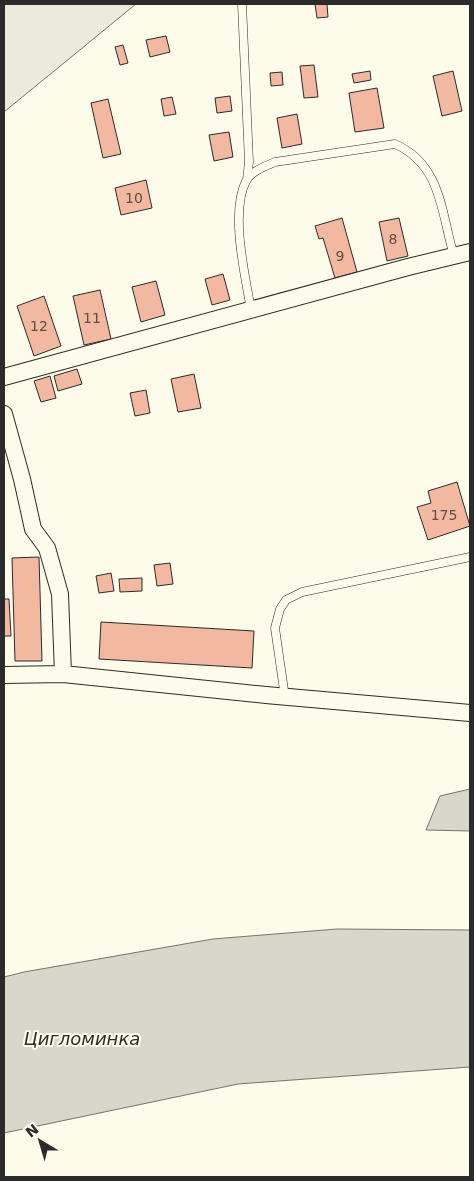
<svg xmlns="http://www.w3.org/2000/svg" width="474" height="1181" font-family="'DejaVu Sans',sans-serif">
<style>
.green{fill:#ecebdb;stroke:#74746e}
.water{fill:#d8d7c9;stroke:#74746e}
.building{fill:#f2b8a0;stroke:#2b2b2b}
.lines{fill:none;stroke-linecap:round;stroke-linejoin:round}
.lane-casing{stroke:#2b2b2b;stroke-width:9}
.street-casing{stroke:#2b2b2b;stroke-width:18}
.lane{stroke:#fdfbea;stroke-width:8}
.street{stroke:#fdfbea;stroke-width:16}
.labels{text-anchor:middle;stroke-width:4;stroke-linejoin:round;paint-order:stroke}
.number-label{font-size:14px;fill:#5d4e48}
.water-label{font-size:18px;font-style:italic;fill:#2b2b2b;stroke:#fdfbea}
</style>
<rect width="100%" height="100%" fill="#fdfbea"/>
<path class="green" d="M4,4H136L4,112Z"/>
<path class="water" d="M470,789V831L426,830L440,796Z
M337,929L470,930V1067L238,1084L4,1133V977L24,972L213,939Z"/>
<path class="building" d="M315,4H327L328,17L317,18Z
M166,36L170,52L150,57L146,40Z
M123,45L128,63L120,65L115,47Z
M314,65L318,97L304,98L300,66Z
M370,71L371,80L354,83L352,74Z
M453,71L462,111L442,116L433,76Z
M282,72L283,85L271,86L270,73Z
M377,88L384,128L355,132L349,93Z
M230,96L232,111L217,113L215,98Z
M172,97L176,114L164,116L161,99Z
M108,99L121,154L103,158L91,103Z
M297,114L302,144L282,148L277,118Z
M229,132L233,157L214,161L209,135Z
M146,180L152,208L121,215L115,188Z
M342,218L357,272L335,278L323,238L319,239L315,226Z
M399,218L408,256L387,261L379,222Z
M223,274L230,300L212,305L205,279Z
M156,281L165,315L141,322L132,287Z
M100,290L111,339L84,345L73,296Z
M44,296L61,346L34,356L17,306Z
M77,369L82,384L58,391L54,376Z
M194,374L201,408L178,412L171,379Z
M50,376L56,398L41,402L34,381Z
M146,390L150,413L135,416L130,393Z
M457,482L470,526L428,540L417,507L431,503L428,491Z
M39,557L42,661H15L12,558Z
M170,563L173,584L157,586L154,565Z
M111,573L114,591L99,593L96,576Z
M142,578V591L120,592L119,579Z
M4,599H9L11,636H4Z
M101,622L254,631L252,668L99,659Z"/>
<g class="lines">
<defs>
<path id="lane" d="M242,4L249,162L247,180
M251,310C245,275 230,212 246,181C251,171 266,166 275,162L395,144C442,165 441,213 454,256
M285,697L275,628L280,609L286,600L302,592L470,557"/>
<path id="street" d="M4,377L408,267L470,252
M4,414L22,479L33,529L47,548L60,594L63,674
M4,675L63,674L266,695L470,713"/>
</defs>
<use href="#lane" class="lane-casing"/>
<use href="#street" class="street-casing"/>
<use href="#lane" class="lane"/>
<use href="#street" class="street"/>
</g>
<g class="labels">
<g class="number-label">
<text x="134" y="203">10</text>
<text x="393" y="244">8</text>
<text x="340" y="261">9</text>
<text x="92" y="323">11</text>
<text x="39" y="331">12</text>
<text x="444" y="520">175</text>
</g>
<g class="water-label">
<text x="82" y="1045">Цигломинка</text>
</g>
</g>
<rect width="474" height="1181" fill="none" stroke="#2b2b2b" stroke-width="10"/>
<g transform="translate(40 1141) rotate(322)" stroke="#fdfbea" stroke-width="4" paint-order="stroke">
<path d="M0-4L9 19L0 12L-9 19Z" fill="#2b2b2b"/>
<text y="-8" font-size="14" font-weight="bold" text-anchor="middle" fill="#2b2b2b">N</text>
</g>
</svg>
